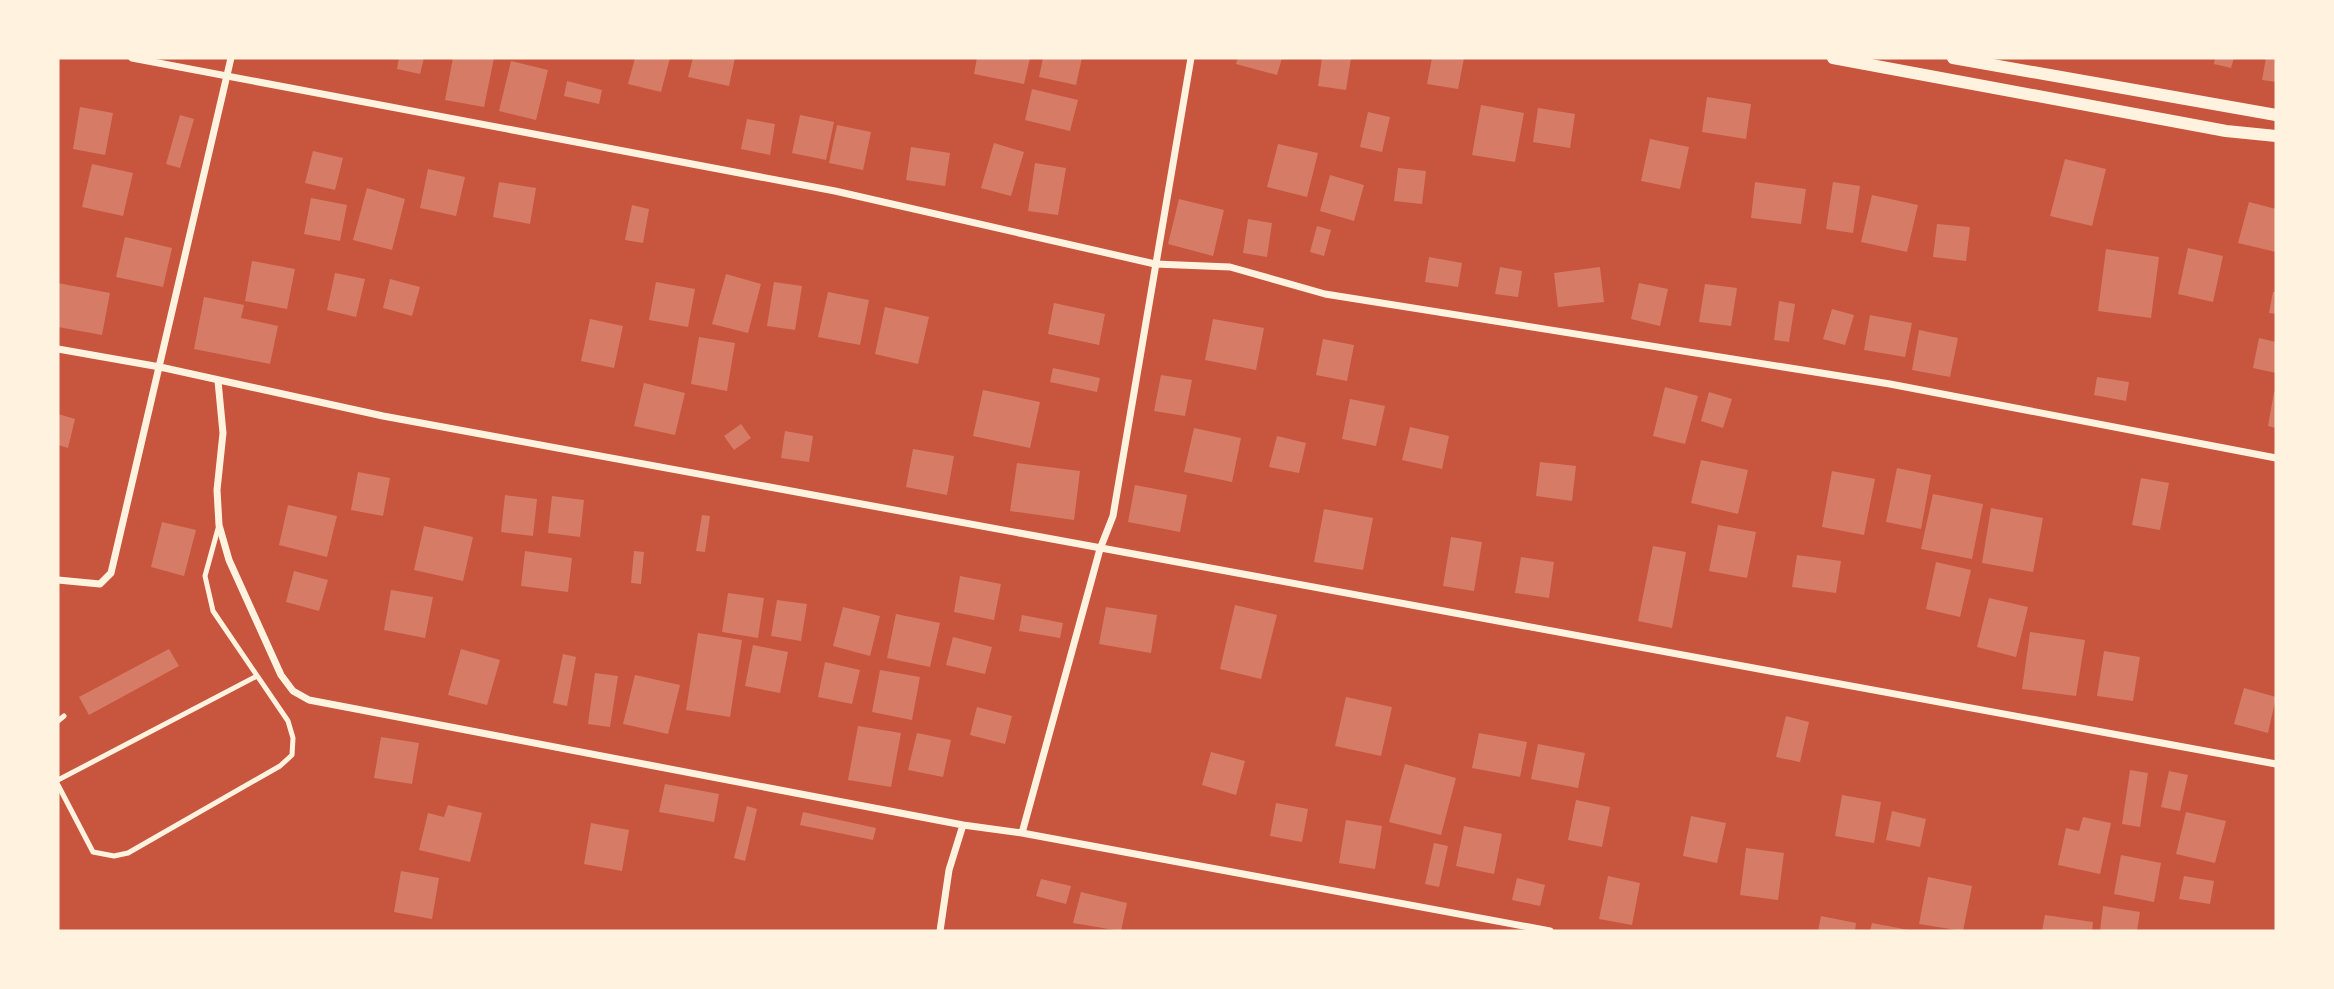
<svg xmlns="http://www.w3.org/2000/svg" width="2334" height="989" font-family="'Times New Roman',serif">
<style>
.building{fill:#d67c66}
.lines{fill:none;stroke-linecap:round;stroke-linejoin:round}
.service{stroke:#fff3e0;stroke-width:5}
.minor{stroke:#fff3e0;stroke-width:7}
.tertiary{stroke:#fff3e0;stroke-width:12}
</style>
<rect width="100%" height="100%" fill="#c8553d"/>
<path class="building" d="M399,58H424L420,74L397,69Z
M453,58H494L484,107L445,100Z
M635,58H670L661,92L628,84Z
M693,58H735L729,86L688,77Z
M977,58H1030L1024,84L974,74Z
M1043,58H1082L1076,85L1039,77Z
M1238,58H1282L1277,75L1236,64Z
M1322,58H1351L1346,90L1318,86Z
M1432,58H1464L1458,89L1427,84Z
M2215,58H2234L2231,68L2214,64Z
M2266,58H2276V82L2262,80Z
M511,61L548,70L536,120L499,111Z
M567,81L602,90L599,104L564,96Z
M1032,89L1078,100L1070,131L1025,120Z
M1707,97L1751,104L1746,139L1702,132Z
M1481,105L1524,113L1515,162L1472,155Z
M80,107L113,113L105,155L73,149Z
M1538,108L1575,114L1570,148L1533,142Z
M1368,112L1390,117L1382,152L1360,147Z
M180,115L194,119L180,168L166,164Z
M800,115L834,122L826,160L792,153Z
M747,119L775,124L770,155L741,149Z
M837,125L871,132L863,170L829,163Z
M1650,139L1689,147L1680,189L1641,181Z
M994,143L1024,152L1011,196L981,188Z
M1278,144L1318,153L1307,197L1267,187Z
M911,147L950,153L945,186L906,180Z
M313,151L343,158L335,190L305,183Z
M2065,159L2106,169L2092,226L2050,216Z
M1035,163L1066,168L1058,215L1028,211Z
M92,164L133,173L123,216L82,207Z
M1398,168L1426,171L1422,204L1394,201Z
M428,169L465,177L456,216L420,208Z
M1330,175L1364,185L1354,221L1320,211Z
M499,182L536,188L530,224L493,217Z
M1755,182L1806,189L1801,224L1751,218Z
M1833,182L1860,186L1853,233L1826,229Z
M367,188L405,199L392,250L353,240Z
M1872,195L1918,205L1907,252L1861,242Z
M311,198L347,205L340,241L304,234Z
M1179,199L1224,210L1213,256L1168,244Z
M2249,202L2276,209V252L2238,243Z
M632,205L649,209L643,243L625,240Z
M1248,219L1272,223L1267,257L1243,253Z
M1937,224L1970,227L1966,261L1933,257Z
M1317,226L1331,230L1324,256L1310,252Z
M125,237L172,248L163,287L116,277Z
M2188,248L2223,256L2213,302L2178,294Z
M2106,249L2159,257L2151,318L2098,311Z
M1429,257L1462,263L1458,287L1425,282Z
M252,261L295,269L287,309L245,301Z
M1500,267L1522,271L1518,297L1495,294Z
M1600,267L1604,302L1558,307L1554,273Z
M335,273L365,279L356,317L327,310Z
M726,274L761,284L748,333L712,324Z
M390,279L420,287L412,316L383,308Z
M656,282L695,289L688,327L649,320Z
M774,282L802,286L795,330L767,326Z
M58,283L110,293L102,335L58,327Z
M1639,283L1668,289L1660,326L1631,319Z
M1705,284L1737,288L1731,326L1699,322Z
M828,292L869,300L860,345L818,337Z
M2273,292H2276V314L2269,313Z
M204,297L244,305L241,318L278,326L270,364L194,349Z
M1779,301L1795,304L1789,342L1774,340Z
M1054,303L1105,314L1099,345L1048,334Z
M885,307L929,317L918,364L875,354Z
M1832,309L1854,315L1845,345L1823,339Z
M1870,315L1912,323L1905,357L1864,350Z
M590,319L623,326L614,368L581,361Z
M1213,319L1264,328L1256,370L1205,360Z
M1919,330L1958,338L1950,377L1912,370Z
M699,337L735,343L727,391L691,384Z
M2259,338L2276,342V373L2253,368Z
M1323,339L1354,345L1347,381L1316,375Z
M1053,368L1100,378L1097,392L1050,382Z
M1161,375L1192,380L1185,416L1154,411Z
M2097,377L2129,382L2126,401L2094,395Z
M644,383L685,393L675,435L634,426Z
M1665,387L1698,396L1685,444L1653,436Z
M983,390L1040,402L1030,448L973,436Z
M1709,392L1732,399L1723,428L1701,421Z
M2274,392H2276V428L2268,426Z
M1350,399L1385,406L1376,446L1342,439Z
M58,414L75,419L68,448L58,445Z
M741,424L751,438L734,450L724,436Z
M1410,427L1449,436L1442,469L1402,460Z
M1194,428L1241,438L1232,482L1184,472Z
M785,431L813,436L809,462L781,458Z
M1277,436L1306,443L1299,473L1269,467Z
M913,449L954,456L947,495L906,487Z
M1701,460L1748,470L1738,514L1691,503Z
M1540,462L1576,466L1572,501L1536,496Z
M1017,463L1080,471L1074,520L1010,511Z
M1897,468L1931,475L1921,529L1886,522Z
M1832,471L1875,479L1864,535L1822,527Z
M358,472L390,478L383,516L351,510Z
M2141,478L2169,483L2160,530L2132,525Z
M1135,485L1187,495L1180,532L1128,522Z
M1933,494L1983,504L1972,559L1921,549Z
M505,495L537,499L533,536L501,532Z
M552,496L584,500L580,537L548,533Z
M288,505L337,516L327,557L279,545Z
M1991,508L2043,518L2033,572L1982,563Z
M1324,509L1373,518L1363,570L1314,562Z
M702,515L710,516L705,552L696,551Z
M162,522L196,530L184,576L151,567Z
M1718,525L1756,532L1747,578L1709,571Z
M424,526L473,537L463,581L414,570Z
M1451,537L1482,542L1474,591L1443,586Z
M1653,546L1686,552L1672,628L1638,621Z
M525,551L572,558L568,592L521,586Z
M634,551L644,552L641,584L631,583Z
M1797,555L1841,561L1836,593L1792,587Z
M1521,557L1554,562L1549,598L1515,593Z
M1936,562L1971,570L1960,617L1926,609Z
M294,571L328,580L319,611L286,602Z
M960,576L1001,584L994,620L954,612Z
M391,590L433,597L425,638L384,630Z
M728,593L764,598L758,638L722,632Z
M1989,598L2028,607L2016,657L1977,647Z
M777,600L807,604L801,641L771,636Z
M1235,605L1277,615L1261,679L1220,669Z
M843,607L880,616L870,656L833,646Z
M1106,607L1157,615L1151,653L1099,644Z
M896,614L940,623L930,667L887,658Z
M1022,615L1063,623L1060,638L1019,631Z
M2030,632L2085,640L2076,696L2022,689Z
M698,633L742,640L730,717L686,710Z
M953,637L992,647L985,674L946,665Z
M753,645L788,652L780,693L745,686Z
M169,649L179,666L89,715L79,697Z
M461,649L500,660L487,705L448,695Z
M2104,651L2140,657L2133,701L2097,696Z
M563,654L576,657L567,706L553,703Z
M825,662L860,670L852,704L818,697Z
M880,670L920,677L912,720L872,712Z
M595,673L618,676L610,727L588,724Z
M635,675L680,685L668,734L623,724Z
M2244,688L2276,697L2268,733L2234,724Z
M1346,697L1392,707L1381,756L1335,746Z
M977,707L1012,716L1005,744L970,735Z
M1786,716L1809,722L1800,762L1776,757Z
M858,726L901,733L891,787L848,780Z
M917,733L951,740L943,777L908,770Z
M1479,733L1527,742L1520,777L1472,768Z
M381,737L419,743L412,784L374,778Z
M1538,744L1585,753L1578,788L1531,779Z
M1211,752L1245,761L1236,795L1202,785Z
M1405,764L1456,778L1441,835L1389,822Z
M2130,770L2148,773L2140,827L2122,824Z
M2169,771L2188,775L2180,811L2161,807Z
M665,784L719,794L714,822L659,812Z
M1842,795L1881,802L1874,843L1835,836Z
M1576,800L1610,807L1602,847L1568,840Z
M1276,803L1308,809L1302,842L1270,836Z
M448,805L482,813L470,862L419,850L428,813L444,817Z
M747,806L757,809L745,861L734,858Z
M1892,811L1926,819L1920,847L1886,840Z
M803,812L876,828L873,840L800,825Z
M2186,812L2226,821L2215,863L2176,854Z
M1691,816L1726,823L1717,863L1683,856Z
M2083,817L2111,823L2100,874L2058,865L2066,828L2079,831Z
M1346,820L1382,826L1375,869L1339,863Z
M591,823L629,830L622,871L584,864Z
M1464,826L1502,834L1494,874L1456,866Z
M1434,843L1448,846L1439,887L1425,884Z
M1746,848L1784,853L1778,900L1740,895Z
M2121,855L2161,863L2154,902L2114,894Z
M401,871L439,878L432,919L394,912Z
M1608,876L1640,883L1632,925L1599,919Z
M2184,876L2214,881L2210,904L2179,899Z
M1928,877L1972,886L1963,931L1919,924Z
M1517,878L1545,885L1540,906L1512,900Z
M1041,879L1071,886L1066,904L1036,896Z
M1081,892L1127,903L1121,931L1073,923Z
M2103,906L2140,912L2137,931H2100Z
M2045,915L2093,922L2092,931H2042Z
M1821,916L1856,923L1855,931H1818Z
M1872,923L1909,930V931H1870Z"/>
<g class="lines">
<path class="service" d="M58,721L64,716
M58,780L257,676
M58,785L93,852L114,856L128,853L280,766L292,755L293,738L288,721L213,611L205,576L219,525"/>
<path class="minor" d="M132,58L835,191L1155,264L1230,267L1325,294L1890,384L2276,458
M58,349L160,367L383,416L2276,764
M218,381L223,433L217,490L219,525L229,560L281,675L293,691L309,700L963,825L1022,833L1550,931
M58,580L100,584L111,573L231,58
M1022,833L1100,549L1113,516L1191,58
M940,931L949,870L963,825"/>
<path class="tertiary" d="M1833,58L2226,131L2276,136
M1953,58L2276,115"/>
</g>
<rect width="2334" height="989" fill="none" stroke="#fff3e0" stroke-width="119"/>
</svg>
